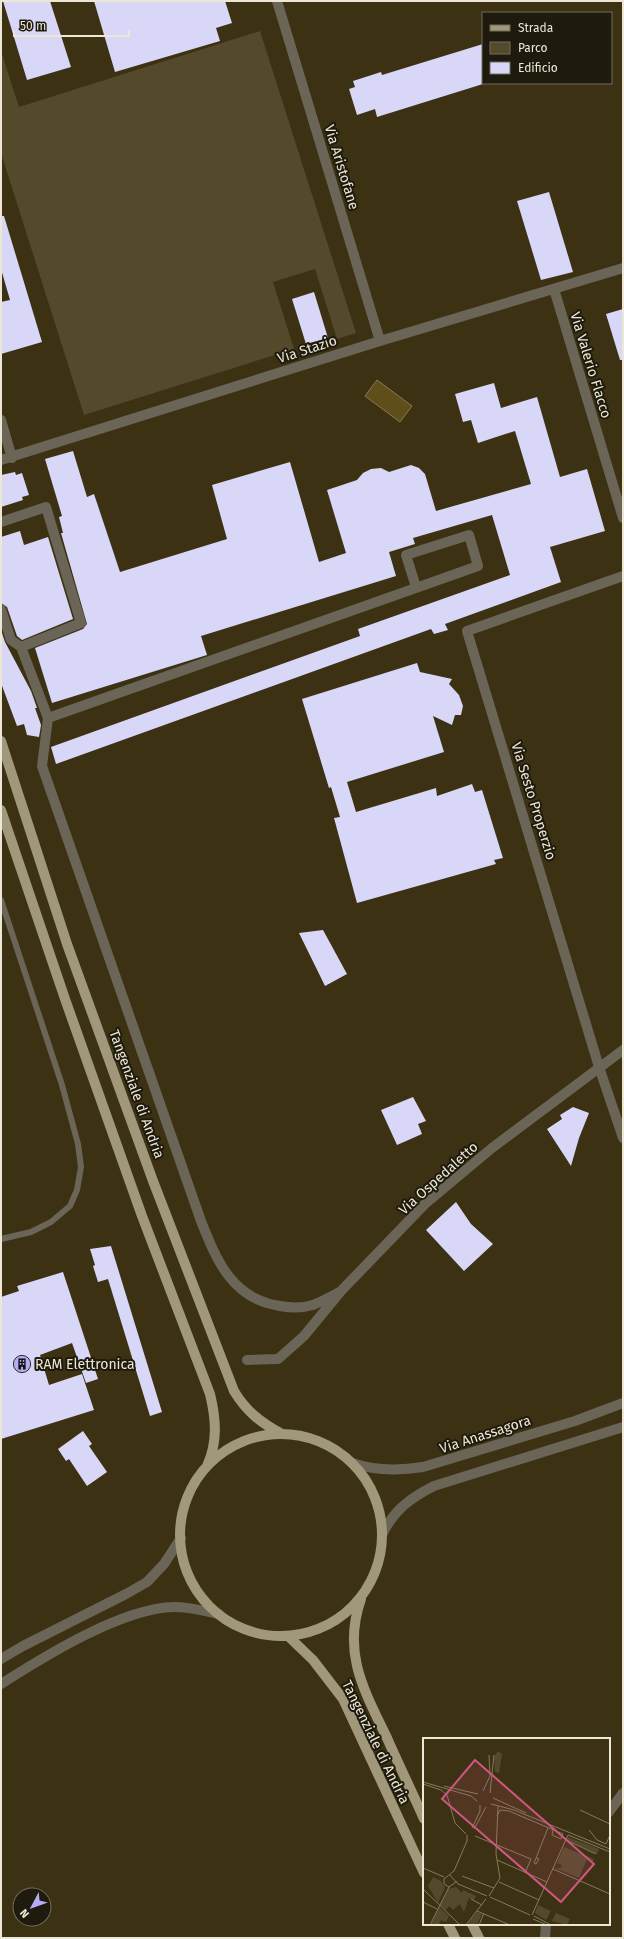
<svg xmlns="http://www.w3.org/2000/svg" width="624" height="1939" font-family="'Fira Sans',sans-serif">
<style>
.green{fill:#54492a}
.water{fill:#5f4e19;stroke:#8a7c51}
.building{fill:#d9d7f7}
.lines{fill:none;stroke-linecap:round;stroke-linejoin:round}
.service{stroke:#6a6557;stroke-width:6}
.minor{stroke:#6a6557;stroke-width:10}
.primary{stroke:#a1977a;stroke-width:10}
.labels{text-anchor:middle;stroke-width:4;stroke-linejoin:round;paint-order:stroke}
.street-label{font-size:14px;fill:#ede7d5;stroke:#1e1a0d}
.poi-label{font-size:14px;fill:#ede7d5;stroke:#1e1a0d;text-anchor:start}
.inset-road{fill:none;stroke:#837a60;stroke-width:1}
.view{fill:#cf5680;fill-opacity:0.15;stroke:#cf5680;stroke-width:2}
.inset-edge{fill:none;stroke:#ede7d5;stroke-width:2}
</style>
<rect width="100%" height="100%" fill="#3c3112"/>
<path class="green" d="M260,31L356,333L337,339L315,269L273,282L294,349L84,415L1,153V51L19,107Z"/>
<path class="water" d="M377,380L412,406L400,422L365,396Z"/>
<path class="building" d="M3,1H50L71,67L27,80Z
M94,1H225L232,23L216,28L220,41L115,72Z
M483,44V84L377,117L375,109L357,115L349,89L355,87L353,81L381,72L382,75Z
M549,192L573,272L541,280L517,201Z
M1,216H4L42,342L1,354V302L10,300L1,269Z
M314,292L328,338L306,344L292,299Z
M623,309V360H620L606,314Z
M494,383L501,408L537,397L560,477L587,469L605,531L550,547L561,582L445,624L448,630L434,634L431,629L56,764L51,747L360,636L358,629L510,575L492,515L413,538L415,544L389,552L396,576L201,636L207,655L52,703L35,648L83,629L87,624L61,533H63L59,517L62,516L45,459L73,451L87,497L94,494L120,572L227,539L212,485L290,462L319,562L346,553L327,490L357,480L363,473L371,469L381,468L389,472L411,465L419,468L425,474L436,511L531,484L515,431L478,443L471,420L463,422L455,394Z
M15,472L16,475L22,473L29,495L22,497L23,500L1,507V475Z
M20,531L24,545L48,537L73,619L22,640L17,636L7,607L1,603V537Z
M1,630L5,642L31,691L37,708H35L41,725L39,737L27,735L24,724L17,726L1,683Z
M417,663L420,672L452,679L449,684L459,695L463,706L461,715H455L452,725L433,716L444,752L347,782L356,812L436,788L437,796L472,784L475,792L482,790L503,858L494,860L496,864L357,903L334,818L340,817L331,787L329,788L302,699Z
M323,930L347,974L325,986L299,933Z
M413,1097L426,1121L418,1124L422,1134L397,1145L381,1110Z
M573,1107L589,1113L579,1138L571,1166L547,1129L562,1119L560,1115Z
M456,1202L471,1224L493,1244L464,1271L426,1230Z
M111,1246L162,1412L150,1416L108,1279L98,1282L93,1266L95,1265L90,1249Z
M63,1272L98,1379L86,1383L72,1343L40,1355L49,1385L82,1374L94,1410L1,1439V1297L19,1291L17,1286Z
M83,1431L92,1444L89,1446L107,1472L87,1486L69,1459L66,1461L58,1449Z"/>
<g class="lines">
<path class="service" d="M1,900L62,1085L78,1144L81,1167L77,1190L70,1206L51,1222L31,1232L1,1239"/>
<path class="minor" d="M277,1L380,341
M554,289L623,518
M1,420L12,458
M1,460L380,341L623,268
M1,522L46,507L81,623L21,647
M623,576L467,631L599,1067L623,1138
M1,609L11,640L21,647L48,718L42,766L201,1221C217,1261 232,1299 280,1306C290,1308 303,1308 313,1305C323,1301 332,1296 341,1291
M48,718L478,566L469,535L406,555L416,587
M247,1360L278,1359L304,1336L341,1291L425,1204L492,1148L623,1050
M352,1463C376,1471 398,1471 423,1467L575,1421L623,1403
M382,1535C393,1511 410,1498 434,1486L623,1427
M1,1659L23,1646L126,1594L147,1582L164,1564L181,1538
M1,1684C45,1656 122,1608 174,1607C190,1607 205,1611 219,1614
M609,1812L623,1793
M545,1938L546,1924"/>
<path class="primary" d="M1,741L67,944L153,1181L234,1391C246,1411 261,1423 282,1434
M1,810L65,999L142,1216L210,1394C216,1419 218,1442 207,1466
M180 1535a101 101 0 1 1 202 0a101 101 0 1 1-202 0Z
M361,1599C342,1653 364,1690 387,1738C399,1765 412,1792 424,1819
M288,1636L313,1660L343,1699L424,1873
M448,1924L455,1938
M472,1924L479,1938"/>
</g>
<defs>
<symbol id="building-disc" viewBox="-11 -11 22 22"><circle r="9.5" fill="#b5acf8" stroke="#1e1a0d"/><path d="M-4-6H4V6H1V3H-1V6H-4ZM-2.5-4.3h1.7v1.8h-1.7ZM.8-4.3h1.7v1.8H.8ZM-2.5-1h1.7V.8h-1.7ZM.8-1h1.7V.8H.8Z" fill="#111"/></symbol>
</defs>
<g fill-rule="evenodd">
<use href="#building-disc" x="12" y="1354" width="20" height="20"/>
</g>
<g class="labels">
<g class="street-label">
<text transform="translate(342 167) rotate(73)" y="5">Via Aristofane</text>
<text transform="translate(307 349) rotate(-18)" y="5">Via Stazio</text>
<text transform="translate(591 365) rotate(73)" y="5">Via Valerio Flacco</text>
<text transform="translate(534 801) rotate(73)" y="5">Via Sesto Properzio</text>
<text transform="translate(137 1094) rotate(70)" y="5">Tangenziale di Andria</text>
<text transform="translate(438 1178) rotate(-42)" y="5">Via Ospedaletto</text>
<text transform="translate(485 1434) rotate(-18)" y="5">Via Anassagora</text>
<text transform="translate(376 1742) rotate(64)" y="5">Tangenziale di Andria</text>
</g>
<g class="poi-label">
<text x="35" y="1369">RAM Elettronica</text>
</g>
</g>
<g transform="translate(423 1738)">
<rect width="187" height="187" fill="#3c3112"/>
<path d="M75,13L79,16L76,35L72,34L71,19ZM145,99L176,111L174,116L144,102ZM141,109L171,121L170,124L164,121L156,140L132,130H138L139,127L134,125ZM10,139L18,143L22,150L15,165L5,148ZM33,149L39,155L40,152L53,158L51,162L46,160L41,174L37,166L30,172L26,168L23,172L17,167L25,151ZM115,167L128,173L123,182L112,175ZM16,169L26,178L23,184L18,182L16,187H8ZM54,174L59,176L54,187H44ZM133,175L147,181L144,187L129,183Z" fill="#54492a"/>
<path class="inset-road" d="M0,44L48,58L54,63M0,46L18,52L24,57L32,85L43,96M21,48L55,56M60,53L67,38L66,17M67,55L71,17M70,60L103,75M68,66L91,72L187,111M157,72L187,86M74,78L77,72L86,73L140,96L138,101L129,97L130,92M49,90L57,73V67M51,91L63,69M166,92L174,102L183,106L187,97M52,98L108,121L102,135M143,102L173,116M113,120L116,121L113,126L111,125L125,90M74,122L124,144M0,130L21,139M130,131L187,156M31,133L44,103V97M27,137L33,144L26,149L21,146V141L31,133M39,138L71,150M33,143L35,146L64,158M76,144L116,162M0,151L37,187M66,158L77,140L73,116L75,68M67,159L107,177M48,161L59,167M0,164L14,171M54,173L87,187M109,177L145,97L187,114M111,178L128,187M110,181L124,187M7,187L26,149M43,187L63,161M56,187L61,175"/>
<path class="view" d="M52,22L171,126L138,164L19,61Z"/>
<rect width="187" height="187" class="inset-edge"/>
</g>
<rect width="624" height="1939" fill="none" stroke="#ede7d5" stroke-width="4"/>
<rect x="482" y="12" width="130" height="72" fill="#1e1a0d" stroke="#716c5d"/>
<rect x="490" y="25" width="20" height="6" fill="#a1977a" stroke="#716c5d"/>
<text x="518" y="32" font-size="12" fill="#ede7d5">Strada</text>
<rect x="490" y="42" width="20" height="12" fill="#54492a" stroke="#716c5d"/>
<text x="518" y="52" font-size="12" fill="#ede7d5">Parco</text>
<rect x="490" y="62" width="20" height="12" fill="#d9d7f7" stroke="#716c5d"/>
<text x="518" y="72" font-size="12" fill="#ede7d5">Edificio</text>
<g transform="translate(32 1907) rotate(229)"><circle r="19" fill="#1e1a0d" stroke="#716c5d"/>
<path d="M0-3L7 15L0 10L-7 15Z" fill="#b5acf8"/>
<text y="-6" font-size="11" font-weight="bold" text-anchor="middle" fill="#ede7d5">N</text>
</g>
<path d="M14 30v6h115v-6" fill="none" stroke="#ede7d5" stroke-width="2"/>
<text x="20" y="30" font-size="12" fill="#ede7d5" stroke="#1e1a0d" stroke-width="3" paint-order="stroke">50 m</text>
</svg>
